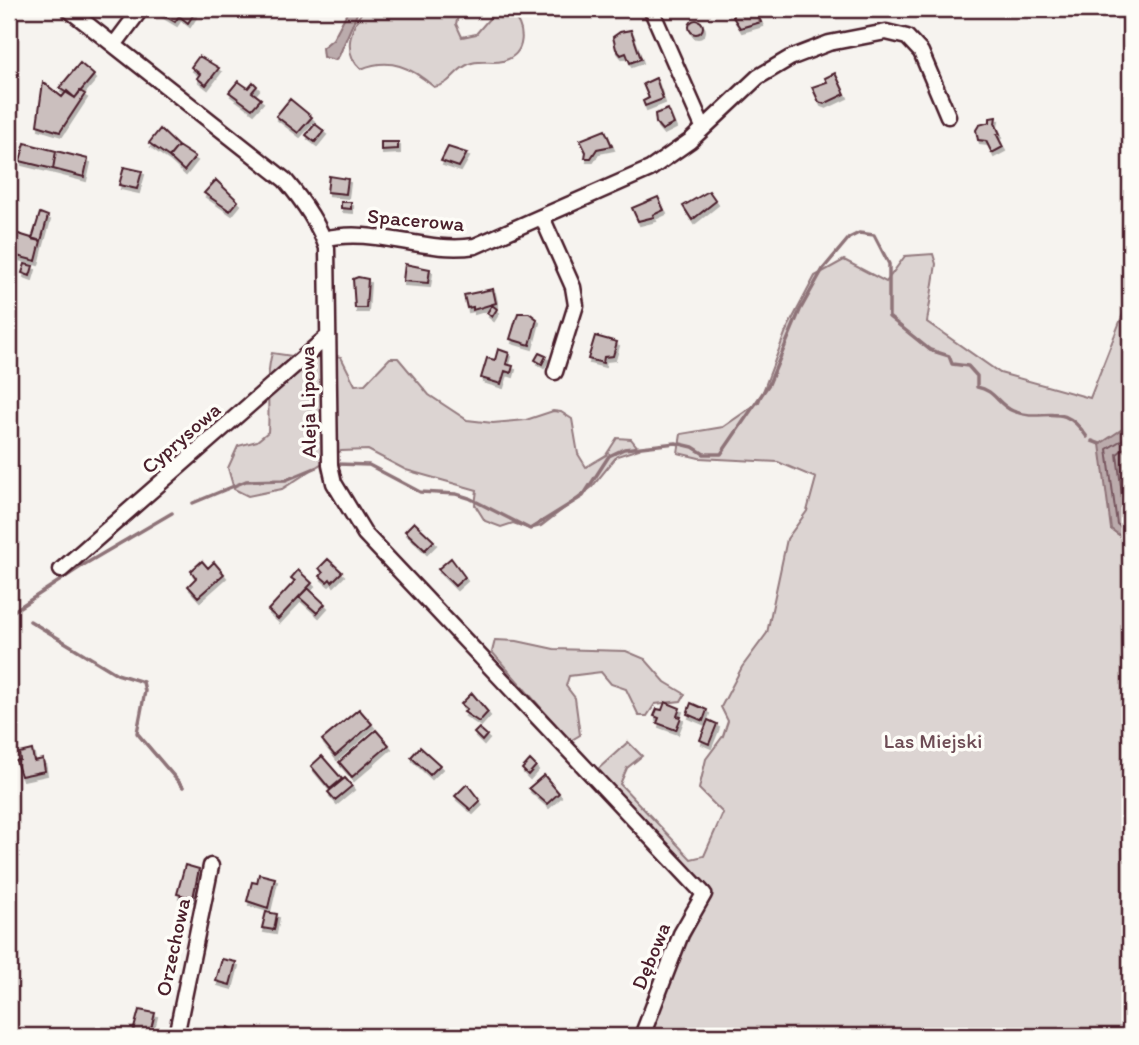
<svg xmlns="http://www.w3.org/2000/svg" width="1139" height="1045" font-family="Itim,sans-serif">
<style>
.green{fill:#dcd4d2;stroke:#937a7e;stroke-width:2}
.water{fill:#bbabac;stroke:#8e7378;stroke-width:2}
.lines{fill:none;stroke-linecap:round;stroke-linejoin:round}
.shore{stroke:#77575f;stroke-width:2}
.stream{stroke:#8e7378;stroke-width:3.5}
.building{fill:#cbbfbe;stroke:#4a1f2b;stroke-width:2;filter:url(#shadow)}
.street-casing{stroke:#4a1f2b;stroke-width:19}
.street{stroke:#fdfcf7;stroke-width:14}
.labels{text-anchor:middle;stroke-width:7;stroke-linejoin:round;paint-order:stroke}
.street-label{font-size:21px;fill:#4a1f2b;stroke:#fdfcf7}
.park-label{font-size:21px;fill:#6e4c55;stroke:#fdfcf7}
</style>
<defs>
<filter id="shadow"><feDropShadow dx="2" dy="4" stdDeviation="0" flood-color="#0004"/></filter>
</defs>
<rect width="100%" height="100%" fill="#f6f3ef"/>
<filter id="ink" filterUnits="userSpaceOnUse"><feTurbulence type="fractalNoise" baseFrequency=".0143" numOctaves="2"/><feDisplacementMap in="SourceGraphic" scale="14" xChannelSelector="R" yChannelSelector="G"/><feConvolveMatrix kernelMatrix="1 2 1 2 8 2 1 2 1" color-interpolation-filters="sRGB"/></filter>
<g filter="url(#ink)">
<path class="green" d="M364,9H460L456,24L462,37L476,34L494,13H511C526,28 527,54 503,61C492,64 480,59 469,64C454,70 451,85 434,87C411,67 390,57 361,69C342,53 350,28 364,9Z
M933,254L936,264L927,322L1000,373L1090,398L1130,296V428H1124L1111,529L1130,543V1036H650L683,950L705,906L587,779L628,742L642,756L627,768L620,784L691,859L704,856L723,813L699,789L706,759L723,736L728,721L721,707L742,667L767,633L787,539L807,511L816,478L778,462L699,458L678,453L681,434L723,427L759,402L786,331L815,276L844,260L886,282L905,256Z
M307,349L341,357L355,385L365,384L390,358H398L429,395L467,420L493,423L526,420L553,411L561,412L572,419L578,454L586,467L606,455L617,438L631,439L639,449L617,456L592,487L541,526L530,529L513,523L501,527L485,521L475,505L477,490L406,470L368,450L341,451L282,489L248,496L234,489L228,468L238,446L257,441L268,432C270,405 265,379 272,353L292,356Z
M495,640L517,641L554,649L626,651L645,659L665,682L685,694L681,701L655,704L647,716H639L626,689L611,684L601,672L569,676L566,686L575,698L580,735L570,741L492,652Z"/>
<path class="water" d="M349,9H359L339,56L335,60L323,57L322,48L333,39Z
M1124,428H1130V543L1111,529L1100,444Z"/>
<g class="lines">
<path class="shore" d="M1130,435L1107,449L1117,524L1130,535
M1130,444L1117,454L1125,519L1130,524"/>
<path class="stream" d="M1092,441L1100,444
M337,464L369,465L420,492L456,494L469,498L530,529L583,496L609,456L624,449L676,443L693,447L704,454H721L769,384L800,310L823,269L849,238L859,233L874,235L889,264V317L930,350L949,356L952,364L968,366L977,376V387C995,390 998,405 1013,411C1045,424 1061,398 1087,437
M193,503L246,481L286,480L315,468
M9,614L85,564L172,513
M30,621L117,674L143,682L145,691L137,733L183,787"/>
</g>
<path class="building" d="M164,9H197L188,23L179,16L175,22L160,13Z
M739,9H755L761,22L740,28L733,17V12Z
M689 27a7 7 0 1 1 14 0a7 7 0 1 1-14 0Z
M631,30L641,59L630,63L626,53L621,55L616,49L613,37L620,32Z
M199,56L219,68L206,85L197,78L200,74L191,67Z
M80,63L94,75L75,98L59,88Z
M835,73L845,94L824,104L819,102L812,87L827,82L825,78Z
M656,78L663,99L645,106L643,101L649,98L643,84Z
M238,81L248,88L253,82L257,86L252,92L261,99L252,109L229,92Z
M43,82L62,97L67,91L75,98L80,91L85,94L60,132L37,125Z
M290,99L312,117L298,133L276,116Z
M668,109L674,124L662,130L656,123L655,114Z
M996,117L995,123L1000,134L997,135L1003,147L992,153L986,141L978,140L976,130L979,125L990,122V118Z
M315,124L324,131L315,142L306,135Z
M160,129L178,146L169,157L149,143Z
M605,130L612,146L597,149L591,158H585L586,152L580,140Z
M381,142H398V149L381,150Z
M25,143L56,151L53,169L20,161Z
M178,146L195,157L184,171L169,157Z
M448,147L467,153L459,167L441,161Z
M56,151L88,159L84,177L53,169Z
M124,167L142,171L137,189L119,185Z
M329,176L348,179L346,194L327,192Z
M216,180L238,201L230,211L204,193Z
M709,191L716,201L692,220L683,206Z
M658,197L664,210L653,215L654,217L638,221L632,208Z
M341,202H351V209L341,208Z
M40,213L48,216L41,241L32,239Z
M9,231L41,241L36,261L9,254Z
M25,264L33,266L30,276L22,273Z
M405,264L430,269L428,283L403,281Z
M358,277L368,279L366,308H355L353,279Z
M493,289L496,303L473,310V307L467,308L464,295Z
M492,305L497,309L492,317L487,313Z
M518,313H529L537,319L530,345L510,339Z
M595,336L617,342L613,356L604,357L603,363L588,359Z
M498,349L509,353L506,364L513,366L511,373L505,371L501,384L481,378L487,358L495,360Z
M539,353L546,356L542,364L535,360Z
M414,522L434,541L425,550L405,531Z
M451,558L465,577L455,586L438,569Z
M328,559L342,572L332,582L330,579L327,582L320,576L323,573L319,568Z
M202,561L208,568L214,562L224,574L198,597L188,586L196,578L191,571Z
M298,570L312,583L278,619L268,610L295,581L291,578Z
M308,588L325,604L317,613L299,597Z
M472,693L488,712L479,722L464,712L467,709L461,704Z
M665,702L680,708L677,716L681,717L676,730L657,723L659,718L654,716L657,709L662,710Z
M691,703L707,710L703,721L687,714Z
M359,709L372,724L335,756L322,740Z
M708,720L717,724L709,744L700,740Z
M479,728L487,735L482,741L474,733Z
M376,730L389,745L352,777L339,762Z
M420,747L440,765L430,775L411,757Z
M32,750L34,761L43,759L45,771L21,776L16,761L20,760L19,753Z
M322,756L342,779L330,789L311,766Z
M530,760L536,766L528,775L522,769Z
M544,775L559,793L547,804L529,788Z
M345,778L352,786L335,800L328,792Z
M467,784L480,801L471,810L455,796Z
M185,865L199,869L193,898L177,894Z
M259,874L275,878L268,908L247,901L252,882L257,883Z
M266,912L277,914L274,930L262,928Z
M222,959L236,962L230,985L216,981Z
M139,1010L155,1013L151,1029L159,1031L158,1036H132Z
M228,1027L243,1035L242,1036H223Z"/>
<g class="lines">
<defs>
<path id="street" d="M68,9L285,180C303,201 318,222 327,248L330,465L334,483L365,534L704,894L681,934L642,1036
M651,9L703,127
M114,45L141,9
M542,217L573,287L576,305L555,372
M324,239C373,226 425,254 475,246L650,169L690,141L758,77L790,58L829,43L886,32L907,37L921,52L948,116
M61,570L328,336
M176,1036L211,866"/>
</defs>
<use href="#street" class="street-casing"/>
<use href="#street" class="street"/>
</g>
</g>
<g class="labels">
<g class="street-label">
<text transform="translate(416 220) rotate(5)" y="7">Spacerowa</text>
<text transform="translate(308 402) rotate(-91)" y="7">Aleja Lipowa</text>
<text transform="translate(181 438) rotate(-41)" y="7">Cyprysowa</text>
<text transform="translate(173 947) rotate(-78)" y="7">Orzechowa</text>
<text transform="translate(651 956) rotate(-68)" y="7">Dębowa</text>
</g>
<g class="park-label">
<text x="933" y="748">Las Miejski</text>
</g>
</g>
<rect width="1139" height="1045" fill="none" stroke="#fdfcf7" stroke-width="35"/>
<rect x="18" y="18" width="1104" height="1010" fill="none" stroke="#4a1f2b" stroke-width="2.5" filter="url(#ink)"/>
</svg>
